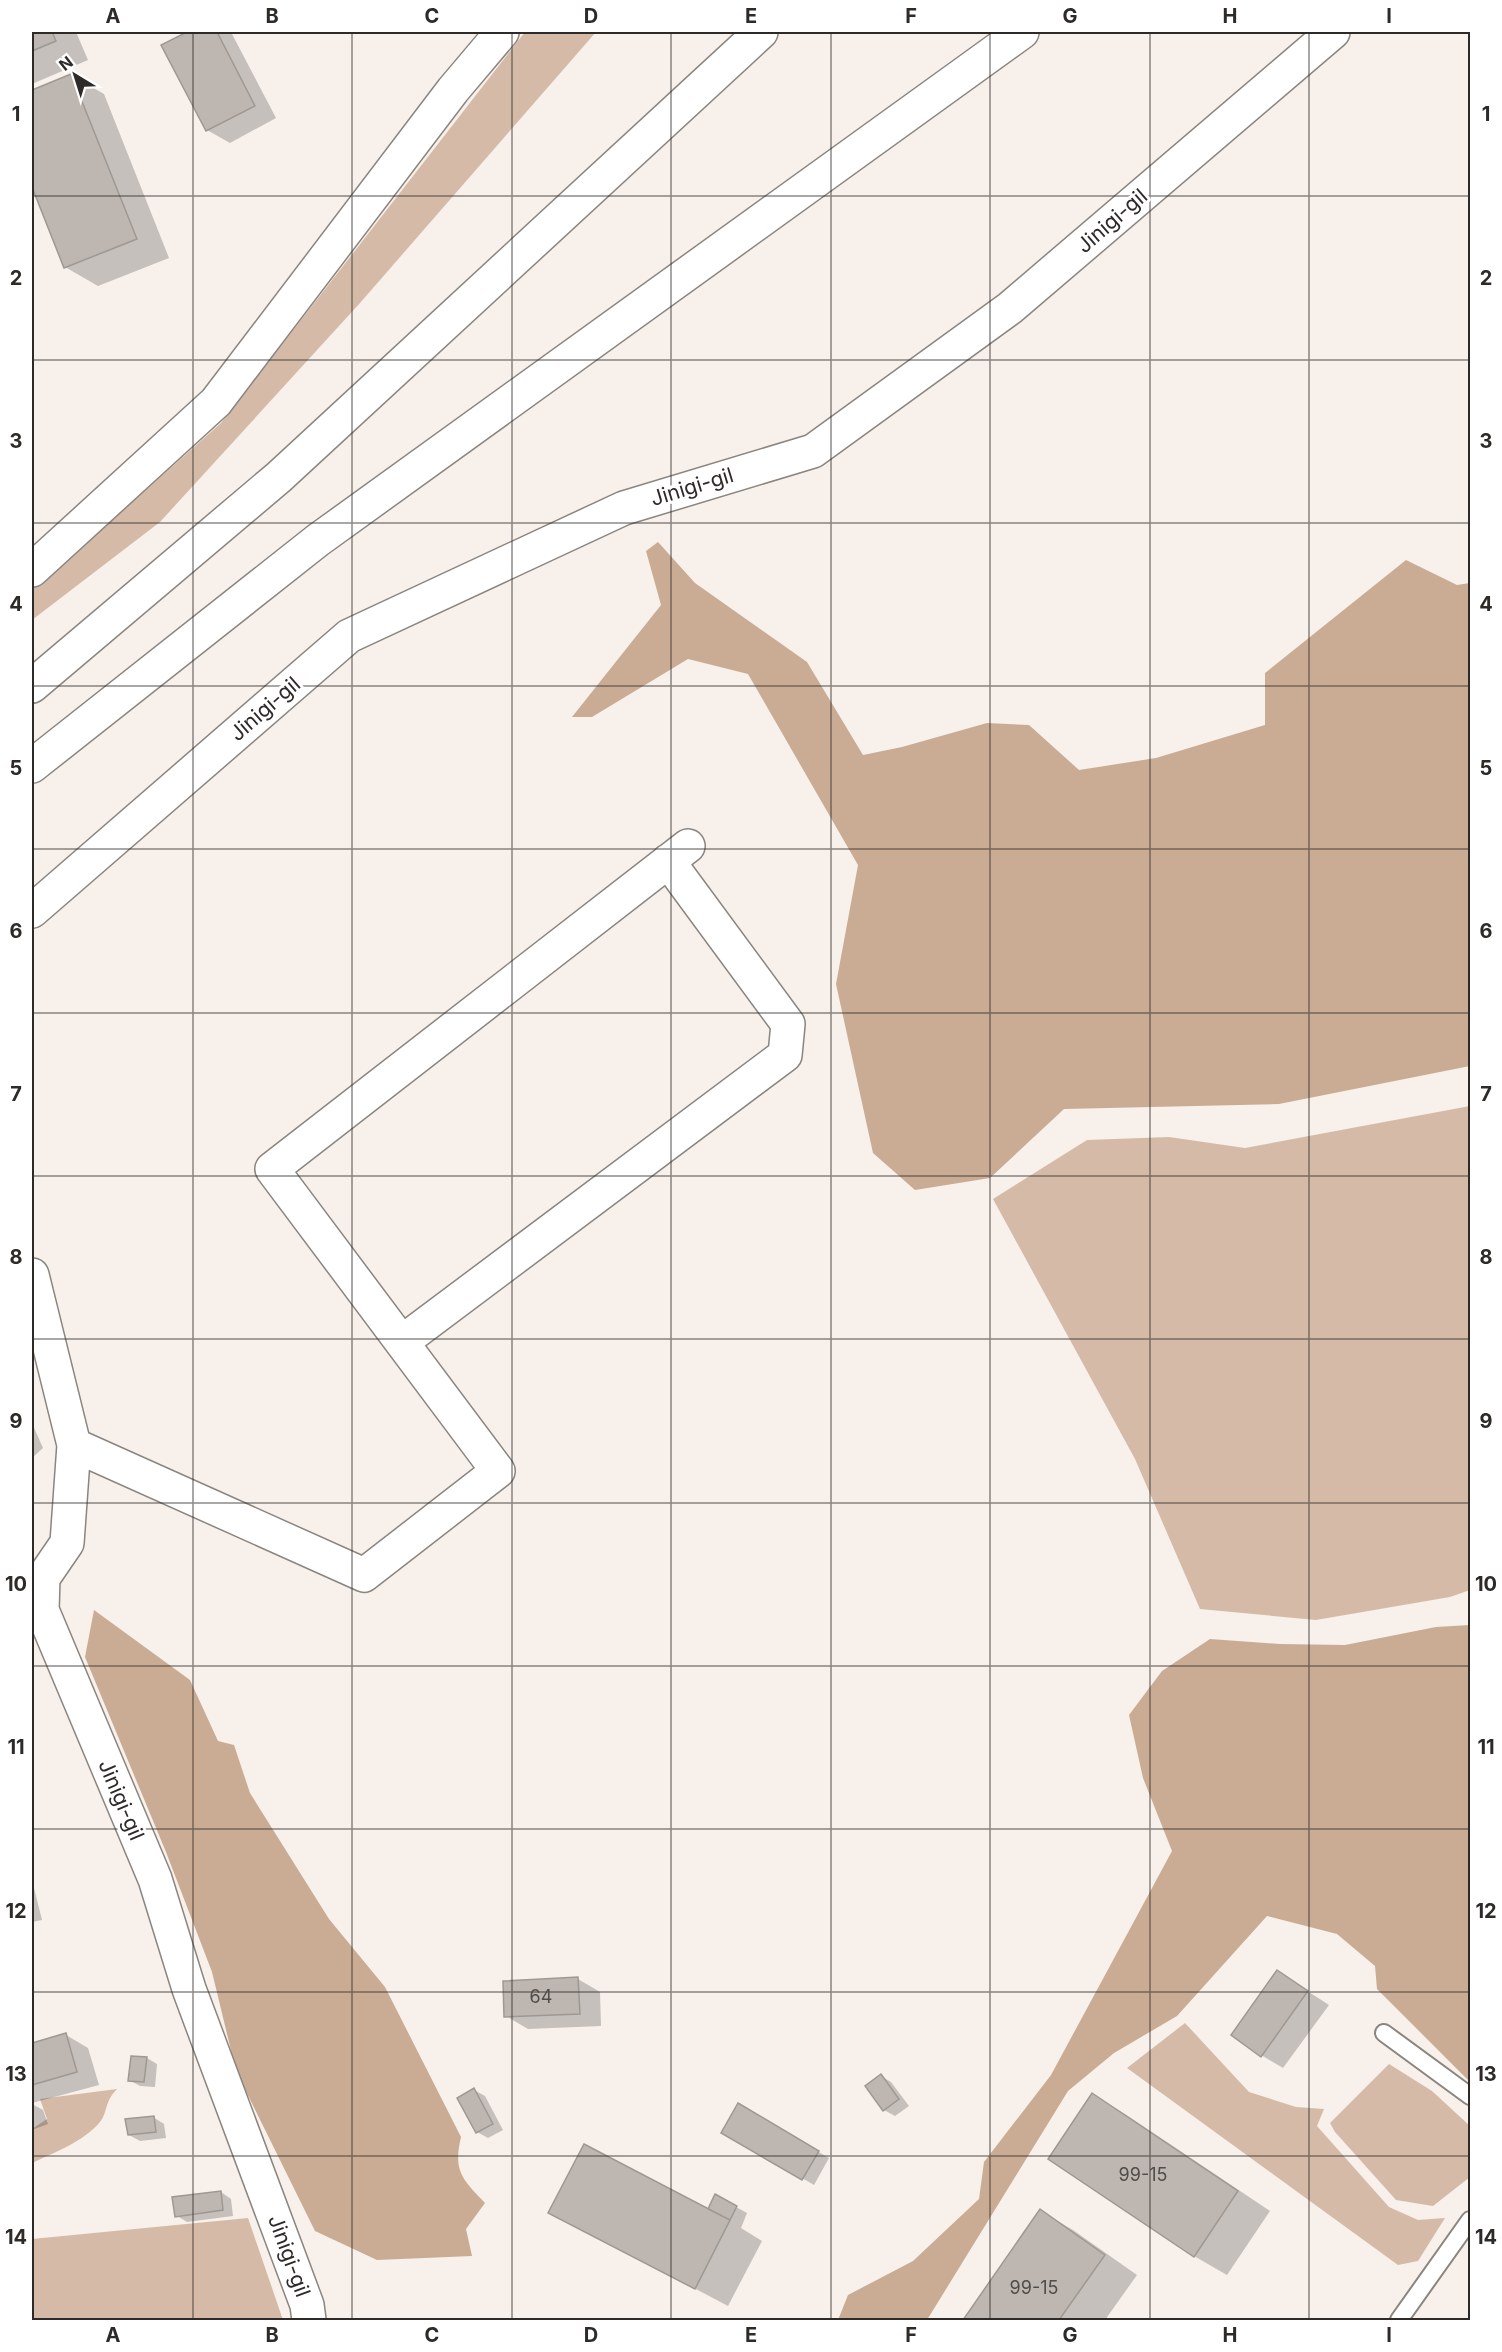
<svg xmlns="http://www.w3.org/2000/svg" width="1502" height="2352" font-family="Inter,sans-serif">
<style>
.green{fill:#d5bba7}
.forest{fill:#caac94}
.shadow{fill:#0003}
.building{fill:#bdb6b1;stroke:#9e9893;stroke-width:1.5}
.lines{fill:none;stroke-linecap:round;stroke-linejoin:round}
.service-casing{stroke:#8b8580;stroke-width:20}
.minor-casing{stroke:#8b8580;stroke-width:36}
.motorway-casing{stroke:#8b8580;stroke-width:36}
.service{stroke:#fff;stroke-width:16}
.minor{stroke:#fff;stroke-width:33}
.motorway{stroke:#fff;stroke-width:33}
.grid{fill:none;stroke:#2d2a28;stroke-width:1.5;stroke-opacity:0.55}
.labels{text-anchor:middle;stroke-width:6;stroke-linejoin:round;paint-order:stroke}
.number-label{font-size:18px;fill:#514d4a}
.street-label{font-size:21px;fill:#2d2a28;stroke:#fff}
.neatline{fill:none;stroke:#2d2a28;stroke-width:2}
.grid-label{font-size:20px;text-anchor:middle;font-weight:bold;fill:#2d2a28}
</style>
<rect width="100%" height="100%" fill="#f7f0eb"/>
<path class="green" d="M525,32H596L360,303L160,522L32,620V589L52,574L221,423Z
M1470,1106V1590L1450,1597L1316,1620L1200,1609L1135,1459L993,1199L1087,1140L1169,1137L1245,1148Z
M1185,2023L1249,2092L1296,2107L1324,2109L1317,2126L1389,2207L1418,2220L1445,2218L1418,2261L1398,2265L1127,2068Z
M1389,2064L1432,2091L1470,2126V2177L1433,2206L1396,2200L1335,2132L1330,2123Z
M117,2089C104,2102 108,2112 100,2122C83,2142 55,2152 32,2163V2129L47,2119L40,2099Z
M248,2218L283,2320H32V2239Z"/>
<path class="forest" d="M658,542L695,583L807,662L863,755L902,747L987,723L1029,725L1079,770L1156,758L1265,725V673L1406,560L1457,585L1470,583V1066L1279,1104L1064,1109L990,1178L915,1190L873,1153L836,984L858,865L748,674L688,659L592,717H572L661,605L646,551Z
M94,1610L190,1680L218,1741L234,1745L250,1793L329,1919L385,1987L461,2137C453,2171 462,2179 485,2203L466,2229L472,2256L377,2260L315,2231L236,2071L212,1972L166,1852L85,1657Z
M1470,1625V2082L1377,1989L1375,1966L1337,1934L1267,1916L1177,2016L1114,2053L1068,2091L927,2320H838L848,2295L913,2261L979,2199L984,2162L1051,2075L1172,1851L1143,1778L1129,1715L1162,1671L1210,1639L1280,1644L1345,1645L1436,1627Z"/>
<path class="shadow" d="M32,32H76L88,60L32,84Z
M190,32H229L232,34L276,118L230,143L207,130L163,45Z
M71,75L104,94L169,258L98,286L65,267L32,183V91Z
M32,1423L43,1448L32,1458Z
M32,1880L42,1920L32,1922Z
M1278,1972L1329,2005L1283,2068L1261,2055Z
M578,1979L600,1992L601,2026L528,2029L506,2016Z
M66,2035L88,2048L99,2085L32,2103V2044Z
M147,2058L157,2064L155,2087L140,2086L129,2080Z
M881,2076L891,2082L909,2106L895,2116L884,2110Z
M474,2090L485,2096L503,2130L488,2138L477,2132Z
M1092,2095L1125,2114L1270,2211L1227,2275L1194,2256Z
M32,2104L43,2110L48,2124L32,2130Z
M738,2105L829,2158L814,2185L723,2132Z
M153,2117L164,2124L166,2138L140,2141L129,2135Z
M221,2192L231,2199L233,2216L187,2222L177,2216Z
M736,2207L747,2213L741,2228L762,2241L728,2306L550,2212L717,2215Z
M1040,2211L1073,2230L1137,2275L1105,2320H964Z"/>
<path class="building" d="M32,32H52L56,41L32,51Z
M187,32H217L255,106L206,131L161,45Z
M71,74L137,239L64,268L32,187V90Z
M1277,1970L1308,1991L1261,2057L1231,2035Z
M578,1977L580,2014L504,2017L503,1981Z
M66,2033L77,2072L32,2085V2043Z
M131,2056L147,2057L144,2082L128,2081Z
M881,2074L899,2099L883,2111L865,2086Z
M474,2088L493,2124L476,2133L457,2098Z
M1092,2093L1238,2191L1194,2257L1048,2159Z
M738,2103L819,2151L802,2180L721,2133Z
M154,2116L156,2132L128,2135L125,2119Z
M584,2144L730,2220L695,2289L548,2213Z
M221,2191L223,2210L175,2217L172,2197Z
M715,2194L737,2206L730,2220L708,2209Z
M1040,2209L1105,2255L1059,2320H963Z"/>
<g class="lines">
<defs>
<path id="service" d="M1384,2033L1470,2096
M1399,2320L1470,2220"/>
<path id="minor" d="M32,570L216,402L453,90L502,32
M32,911L349,636L624,508L813,451L1010,308L1333,32
M32,1275L74,1445L67,1543L43,1578L42,1610L155,1879L189,1989L307,2305L309,2320
M402,1342L785,1055L788,1024L668,861
M74,1445L364,1575L498,1471L272,1169L688,846"/>
<path id="motorway" d="M32,686L279,477L761,32
M32,766L318,540L1022,32"/>
</defs>
<use href="#service" class="service-casing"/>
<use href="#minor" class="minor-casing"/>
<use href="#motorway" class="motorway-casing"/>
<use href="#service" class="service"/>
<use href="#minor" class="minor"/>
<use href="#motorway" class="motorway"/>
</g>
<path class="grid" d="M193,32V2320M352,32V2320M512,32V2320M671,32V2320M831,32V2320M990,32V2320M1150,32V2320M1309,32V2320M32,196H1470M32,360H1470M32,523H1470M32,686H1470M32,849H1470M32,1013H1470M32,1176H1470M32,1339H1470M32,1503H1470M32,1666H1470M32,1829H1470M32,1992H1470M32,2156H1470"/>
<g class="labels">
<g class="number-label">
<text x="541" y="2003">64</text>
<text x="1143" y="2181">99-15</text>
<text x="1034" y="2294">99-15</text>
</g>
<g class="street-label">
<text transform="translate(1112 221) rotate(-41)" y="7">Jinigi-gil</text>
<text transform="translate(692 487) rotate(-17)" y="7">Jinigi-gil</text>
<text transform="translate(265 709) rotate(-41)" y="7">Jinigi-gil</text>
<text transform="translate(121 1800) rotate(67)" y="7">Jinigi-gil</text>
<text transform="translate(289 2256) rotate(70)" y="7">Jinigi-gil</text>
</g>
</g>
<rect width="1502" height="2352" fill="none" stroke="#ffffff" stroke-width="66"/>
<g transform="translate(75 75) rotate(322)" stroke="#ffffff" stroke-width="4.5" paint-order="stroke">
<path d="M0-4.5L10 22L0 15L-10 22Z" fill="#2d2a28"/>
<text y="-9" font-size="16" font-weight="bold" text-anchor="middle" fill="#2d2a28">N</text>
</g>
<rect x="33" y="33" width="1436" height="2286" class="neatline"/>
<g class="grid-label">
<text x="113" y="23">A</text>
<text x="272" y="23">B</text>
<text x="432" y="23">C</text>
<text x="591" y="23">D</text>
<text x="751" y="23">E</text>
<text x="911" y="23">F</text>
<text x="1070" y="23">G</text>
<text x="1230" y="23">H</text>
<text x="1389" y="23">I</text>
<text x="16" y="121">1</text>
<text x="1486" y="121">1</text>
<text x="16" y="285">2</text>
<text x="1486" y="285">2</text>
<text x="16" y="448">3</text>
<text x="1486" y="448">3</text>
<text x="16" y="611">4</text>
<text x="1486" y="611">4</text>
<text x="16" y="775">5</text>
<text x="1486" y="775">5</text>
<text x="16" y="938">6</text>
<text x="1486" y="938">6</text>
<text x="16" y="1101">7</text>
<text x="1486" y="1101">7</text>
<text x="16" y="1264">8</text>
<text x="1486" y="1264">8</text>
<text x="16" y="1428">9</text>
<text x="1486" y="1428">9</text>
<text x="16" y="1591">10</text>
<text x="1486" y="1591">10</text>
<text x="16" y="1754">11</text>
<text x="1486" y="1754">11</text>
<text x="16" y="1918">12</text>
<text x="1486" y="1918">12</text>
<text x="16" y="2081">13</text>
<text x="1486" y="2081">13</text>
<text x="16" y="2244">14</text>
<text x="1486" y="2244">14</text>
<text x="113" y="2342">A</text>
<text x="272" y="2342">B</text>
<text x="432" y="2342">C</text>
<text x="591" y="2342">D</text>
<text x="751" y="2342">E</text>
<text x="911" y="2342">F</text>
<text x="1070" y="2342">G</text>
<text x="1230" y="2342">H</text>
<text x="1389" y="2342">I</text>
</g>
</svg>
